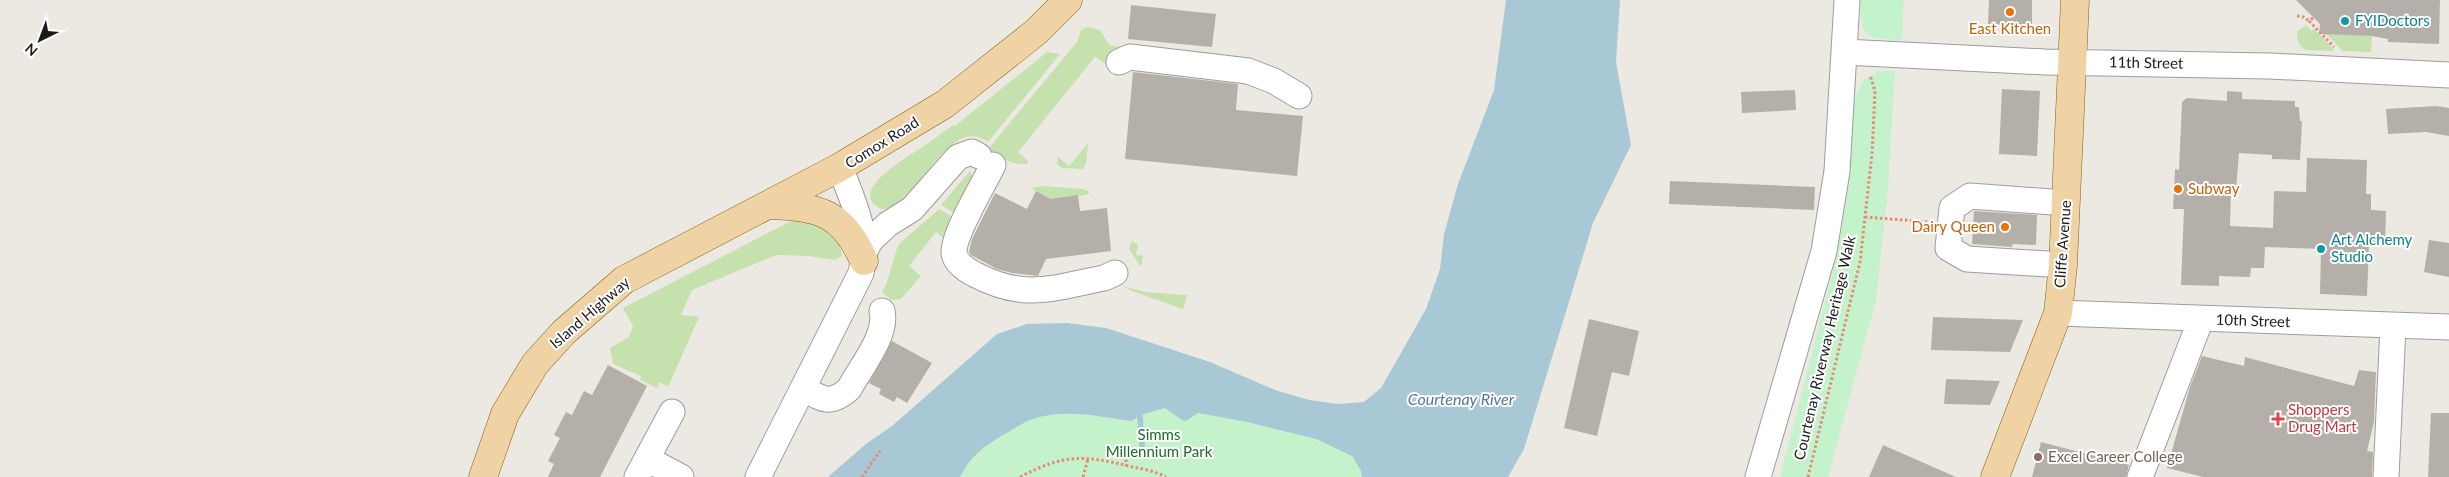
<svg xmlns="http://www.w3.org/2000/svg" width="2449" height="477" font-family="Lato,sans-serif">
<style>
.grass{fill:#c4e1ae}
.park{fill:#c4f2ca}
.water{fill:#a8c8d5}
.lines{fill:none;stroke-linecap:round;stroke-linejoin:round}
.stream{stroke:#a8c8d5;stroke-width:5.5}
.building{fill:#b5afa9}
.minor-casing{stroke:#9d9d9d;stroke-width:27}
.major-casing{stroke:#826312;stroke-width:29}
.path{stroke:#e88978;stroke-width:3;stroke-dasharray:2.5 2.5;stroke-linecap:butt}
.minor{stroke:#fff;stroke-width:25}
.major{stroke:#f0d3a4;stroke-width:28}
.food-dot{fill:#e8710a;stroke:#fff;stroke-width:2}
.culture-dot{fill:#0f9aa8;stroke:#fff;stroke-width:2}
.health-dot{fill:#e0444e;stroke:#fff;stroke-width:2}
.education-dot{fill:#8d6e63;stroke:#fff;stroke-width:2}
.labels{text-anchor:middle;stroke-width:4;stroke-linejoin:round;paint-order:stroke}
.culture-label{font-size:15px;fill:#0d838f;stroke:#fff;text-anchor:start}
.food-label{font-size:15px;fill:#c56008;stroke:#fff}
.street-label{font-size:15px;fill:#1c1c1c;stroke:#fff}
.health-label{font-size:15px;fill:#be3a42;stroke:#fff;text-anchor:start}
.park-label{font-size:15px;fill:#186c24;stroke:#fff}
.education-label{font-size:15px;fill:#785e54;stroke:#fff;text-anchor:start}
.water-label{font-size:16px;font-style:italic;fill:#55769f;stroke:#fff}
</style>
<rect width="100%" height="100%" fill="#ece9e3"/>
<path class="grass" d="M2306,25L2312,31L2314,29L2334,50L2333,51L2305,50C2298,44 2297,41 2297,32Z
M1087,27L1100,30L1109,45L1122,47L1107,65L1095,57L1018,152L1028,161L1027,164C1011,165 1001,158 989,148L1077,42L1081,30Z
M2326,34L2372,36L2371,52L2343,51Z
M1047,52L1060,54L988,142C949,112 916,208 882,209C844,192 909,156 921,148C932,141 942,133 953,125L955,126Z
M1088,143L1086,163L1083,169L1062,168L1057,164L1058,157L1069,166Z
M970,171L973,177L956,214L941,205Z
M1043,186L1083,189L1090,192L1086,195L1051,199L1031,188Z
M939,209L954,218L945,239L936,232L909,266L921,276L901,299L891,300L882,292L886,285L898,245Z
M797,218L817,221L839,241L842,256L835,260L809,256L776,255L692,290L681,315L699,317L668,387L660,382L657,388L640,380L641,376L613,364L610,348L629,337L633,326L623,308Z
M1132,241L1138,245L1136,255L1143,256L1141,267L1129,249Z
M1123,286L1145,292L1187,295L1183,309L1132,291Z"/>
<path class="park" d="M1861,0H1904L1902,40C1866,38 1859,40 1861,0Z
M1878,71H1895L1887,199L1876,300L1828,477H1780L1838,252L1848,188L1850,109L1864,80Z
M1166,408L1182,420L1190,418L1198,413L1247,422L1316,439L1352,456L1361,471L1362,477H960C970,457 984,446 1003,435C1013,430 1023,422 1033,419C1066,408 1100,417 1132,421L1140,415Z"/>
<path class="water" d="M1506,0H1620L1616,62L1631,145L1593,223L1524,449L1508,477H1362L1361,471L1352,456L1316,439L1247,422L1198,413L1186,421L1182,420L1165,408L1140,415L1132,421C1100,417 1066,408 1033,419C1023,422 1013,430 1003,435C984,446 970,457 960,477H828L866,444L892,426L997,334L1027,324L1067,323L1106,328L1210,362L1275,390L1309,400L1338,404L1364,402L1381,388L1426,309L1440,269L1444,234L1458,184L1494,90Z"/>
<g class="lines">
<path class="stream" d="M1140,415L1142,446"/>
</g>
<path class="building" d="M1989,0H2032V26L1988,24Z
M2296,0H2440L2439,44L2388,42V39L2372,36L2319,34L2320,24Z
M1131,5L1216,14L1212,47L1128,39Z
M1133,72L1238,84L1236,110L1303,116L1297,176L1125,159Z
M2002,89L2040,91L2037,156L1999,154Z
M1795,90L1796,110L1742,113L1741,92Z
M2227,91L2242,92V99L2295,101V107H2299L2300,121H2302L2300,160L2272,159V155L2239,153L2236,190H2231L2230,226L2273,228L2274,191L2306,192L2307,158L2367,160L2366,194H2371V210L2386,211L2385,246L2369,245L2367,296L2320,294L2321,249L2265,247L2264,268H2251L2250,277L2219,276V286L2181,285L2184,209H2173L2175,169L2179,170L2182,102L2187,98L2227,101Z
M2436,106L2449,108V136L2426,132L2388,134L2386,109Z
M1670,181L1815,187L1814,210L1669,204Z
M1036,191L1051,199L1078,195L1080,211L1107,208L1111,251L1046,259L1038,276L1012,273L997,269L971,255L969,252L972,239L995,193L1027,209Z
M1974,211L2037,215L2036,245L2013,244L2012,247L1972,244Z
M2429,240L2449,243V277L2424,272Z
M1933,317L2023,320L2010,352L1931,350Z
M1589,319L1639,331L1629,376L1612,372L1597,436L1564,428Z
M892,341L932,363L907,403L897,397L894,402L879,394L881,389L869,383Z
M2202,356L2244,366L2245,357L2354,386L2359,370L2376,372L2374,422L2367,451L2373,452L2372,477H2203L2167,468L2190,387Z
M608,365L647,386L600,477H548L554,464L548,461L560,438L554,435L566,412L572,415L584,391L592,395Z
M1946,379L2000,381L1990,405L1944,404Z
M2431,413H2449V477H2428Z
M2041,442L2129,465L2126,477H2032Z
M1883,445L1956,477H1869Z"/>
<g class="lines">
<defs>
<path id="minor" d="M1844,52L2045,62L2269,66L2449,75
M1119,62L1130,57L1248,71L1274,81L1299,96
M993,165C984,184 953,234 954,253C955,262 966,270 974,274C1025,301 1052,288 1104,278L1115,273
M865,251L870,241L888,224L912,209L958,157L972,152L979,156
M2063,265L1967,259L1948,248L1952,208L1970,196L2066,203
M2058,313L2449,327
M803,388C822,399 830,406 849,389C860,368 888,335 882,311
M647,459L681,477
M637,477L672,412
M758,477L861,273C870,235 853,202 840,167
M1758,477L1824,251L1837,171L1847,0
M2140,477L2201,319
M2386,477L2393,326"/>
<path id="major" d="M770,205C819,207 843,212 864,261
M483,477L505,414L535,364L564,332L624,280L840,167L945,104L1036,32L1068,0
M1995,477L2058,313L2063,265L2075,0"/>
</defs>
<use href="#minor" class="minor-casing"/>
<use href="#major" class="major-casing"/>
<path class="path" d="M2297,16L2304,17L2309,21
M2313,18L2309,21L2334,47
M1865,217L1929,222
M1123,450L1126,457V466
M862,477L880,451
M1020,477C1064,454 1082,455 1129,466C1141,469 1156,471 1166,477
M1083,477L1088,459
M1808,477L1860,262L1872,154L1875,91L1870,75"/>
<use href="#minor" class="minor"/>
<use href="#major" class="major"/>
</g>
<g class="food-dot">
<circle cx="2010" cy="12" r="5"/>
<circle cx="2178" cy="189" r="5"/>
<circle cx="2005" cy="227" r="5"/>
</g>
<g class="culture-dot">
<circle cx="2345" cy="21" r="5"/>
<circle cx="2321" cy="249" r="5"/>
</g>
<path class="health-dot" d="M2275.5 411.5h5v5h5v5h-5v5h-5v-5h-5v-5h5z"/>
<circle class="education-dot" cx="2038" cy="457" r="5"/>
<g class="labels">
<g class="culture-label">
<text x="2355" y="26">FYIDoctors</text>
<text x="2331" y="245">Art Alchemy<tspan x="2331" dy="17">Studio</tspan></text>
</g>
<g class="food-label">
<text x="2010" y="34">East Kitchen</text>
<text x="2188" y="194" text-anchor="start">Subway</text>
<text x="1995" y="232" text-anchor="end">Dairy Queen</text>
</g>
<g class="street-label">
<text transform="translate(2146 63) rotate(1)" y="5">11th Street</text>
<text transform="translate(882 143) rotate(-32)" y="5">Comox Road</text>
<text transform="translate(2063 244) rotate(-86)" y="5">Cliffe Avenue</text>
<text transform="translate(590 313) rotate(-41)" y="5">Island Highway</text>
<text transform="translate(2253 321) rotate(2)" y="5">10th Street</text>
<text transform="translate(1825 348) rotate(-77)" y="5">Courtenay Riverway Heritage Walk</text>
</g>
<g class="health-label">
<text x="2288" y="415">Shoppers<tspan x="2288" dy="17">Drug Mart</tspan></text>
</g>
<g class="park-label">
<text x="1159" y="440">Simms<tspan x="1159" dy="17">Millennium Park</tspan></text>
</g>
<g class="education-label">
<text x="2048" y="462">Excel Career College</text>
</g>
<g class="water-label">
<text x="1461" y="405">Courtenay River</text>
</g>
</g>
<g transform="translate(40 40) rotate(222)" stroke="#ffffff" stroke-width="4" paint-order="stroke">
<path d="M0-4L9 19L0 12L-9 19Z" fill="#1c1c1c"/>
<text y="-8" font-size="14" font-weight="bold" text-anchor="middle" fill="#1c1c1c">N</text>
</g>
</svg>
